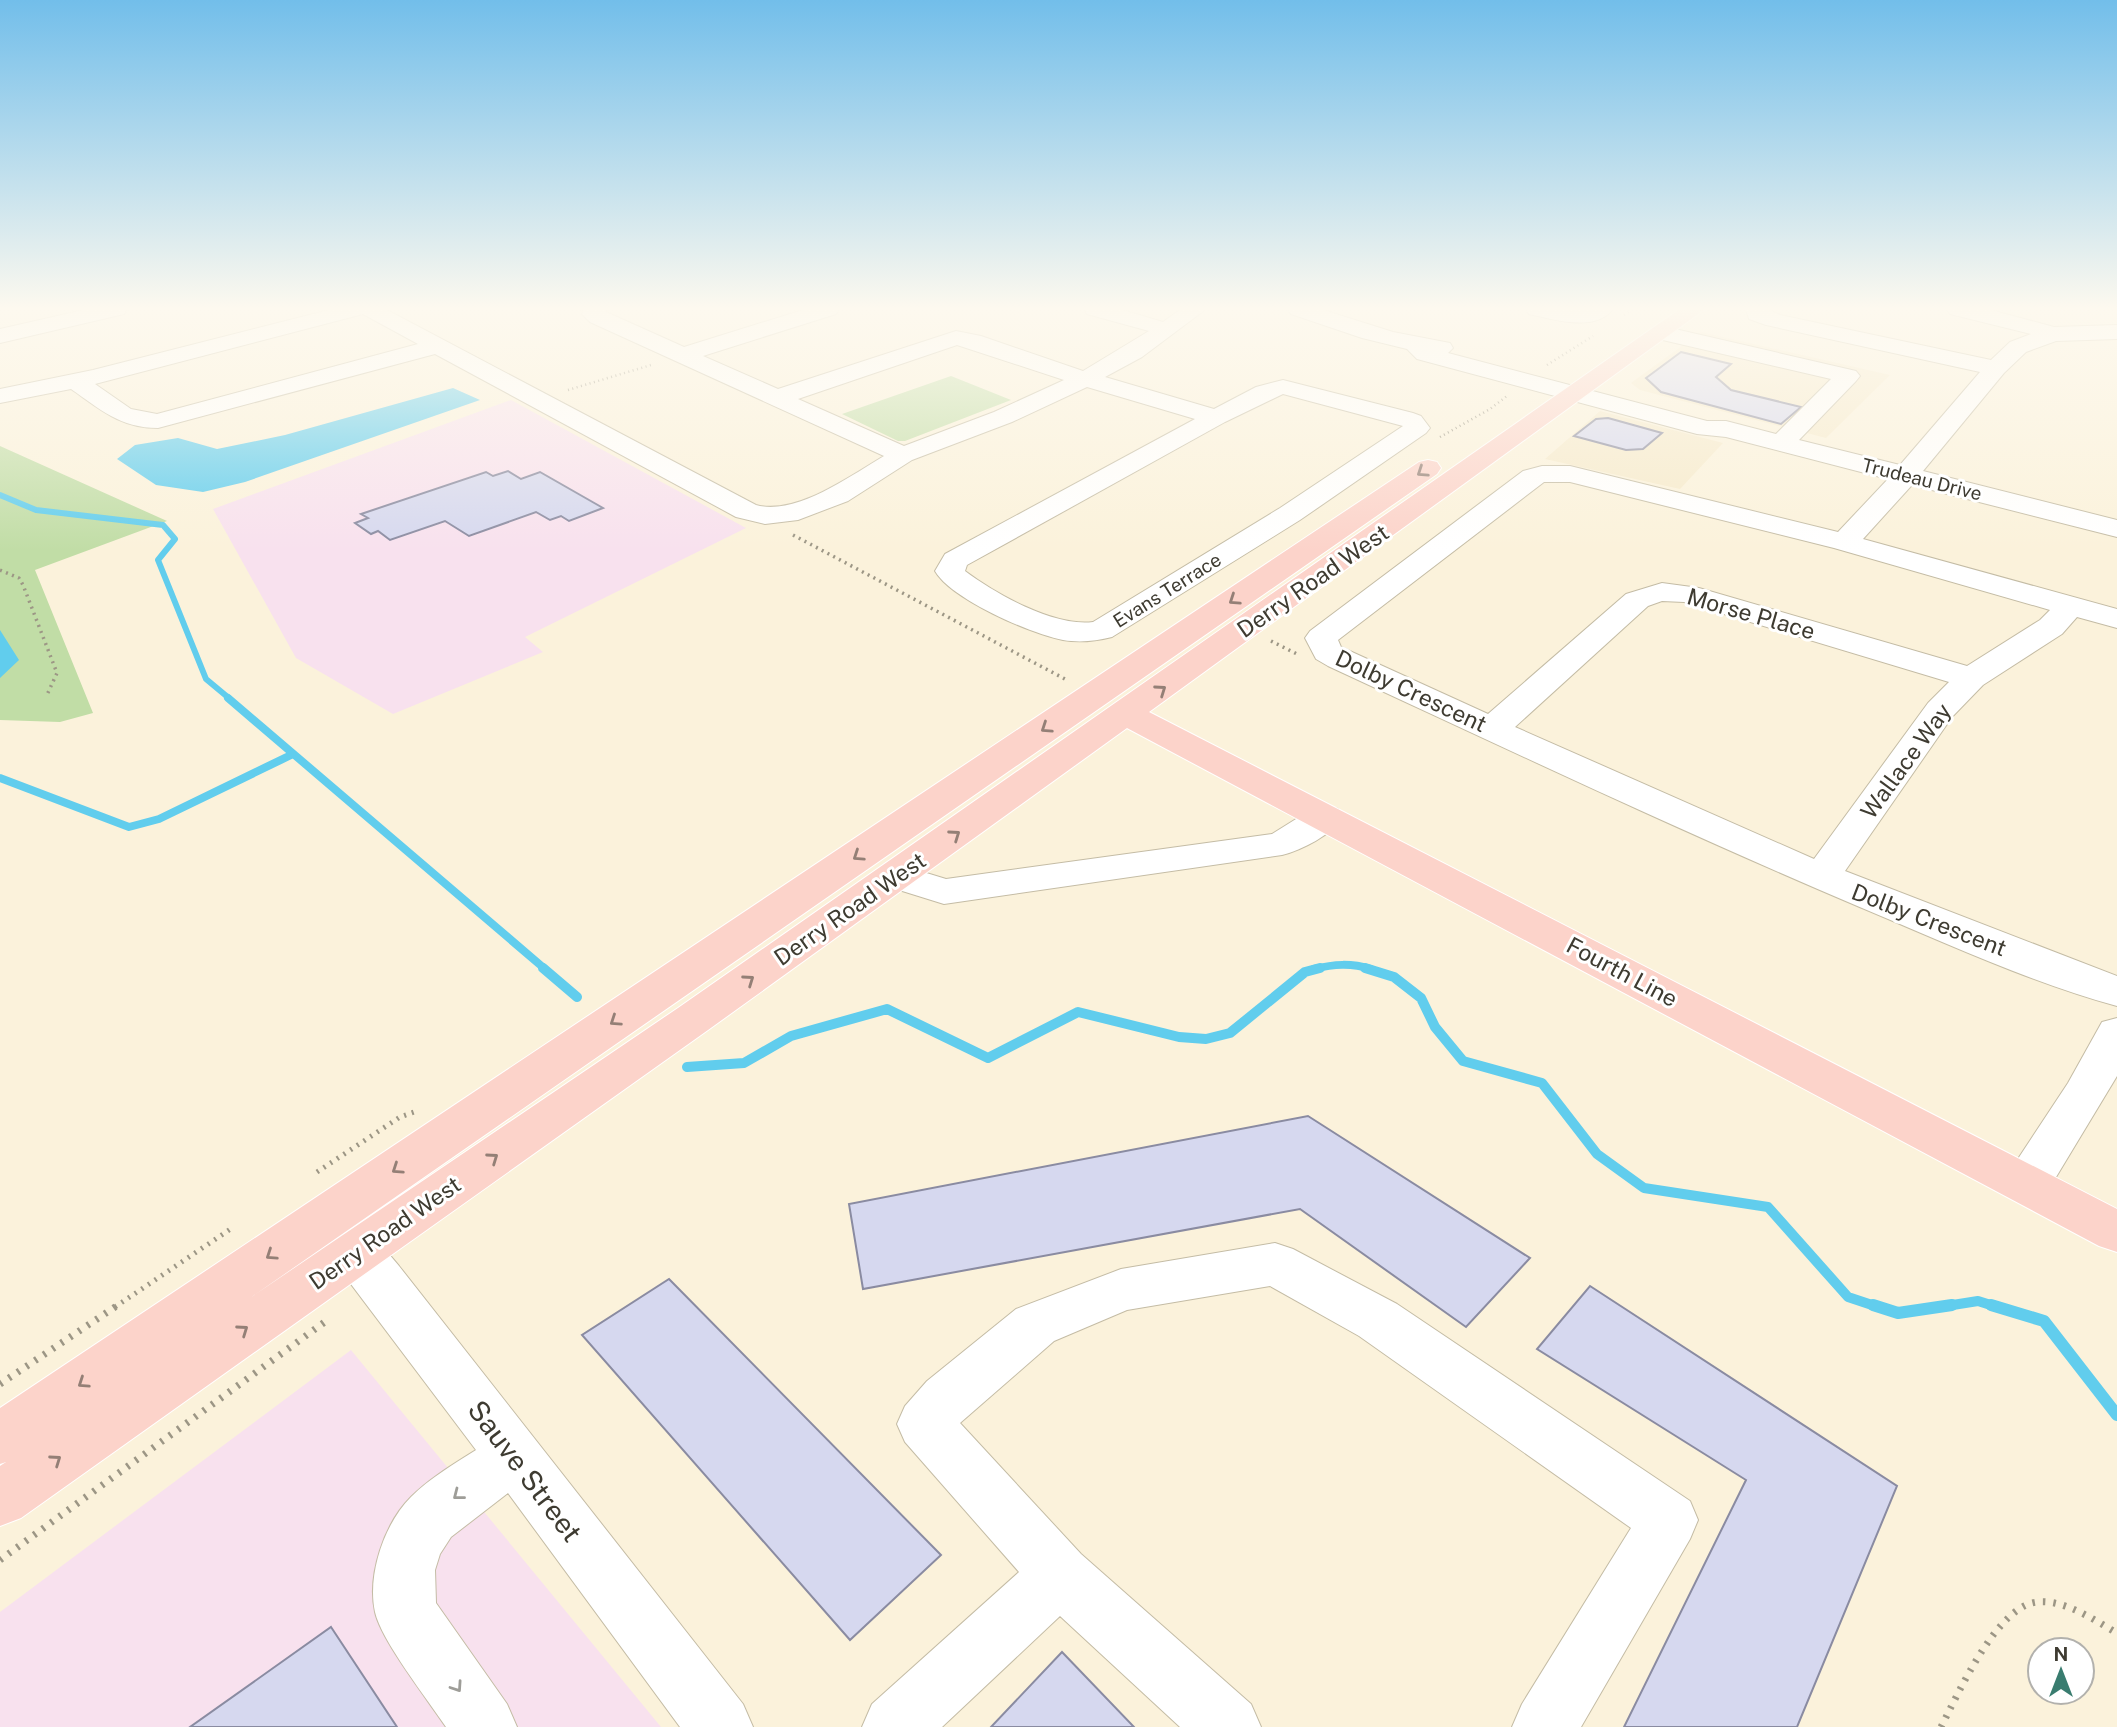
<svg xmlns="http://www.w3.org/2000/svg" width="2117" height="1727" font-family="'Public Sans',sans-serif">
<style>
.built{fill:#f6eacb}
.education{fill:#f8e1ee}
.green{fill:#c1dda6}
.water{fill:#61cded}
.lines{fill:none;stroke-linecap:round;stroke-linejoin:round}
.stream-far3{stroke:#61cded;stroke-width:6}
.stream-far2{stroke:#61cded;stroke-width:8}
.stream-far1{stroke:#61cded;stroke-width:10}
.stream{stroke:#61cded;stroke-width:12}
.building{fill:#d6d8ef;stroke:#8a8ba1;stroke-width:2}
.minor-casing{stroke:#c4bca5;stroke-width:2}
.major-casing{stroke:#fff;stroke-width:2}
.path-far3{stroke:#9c9685;stroke-width:2.5;stroke-dasharray:1 3.5;stroke-linecap:butt}
.path-far2{stroke:#9c9685;stroke-width:3.5;stroke-dasharray:2 4.5;stroke-linecap:butt}
.path-far1{stroke:#9c9685;stroke-width:5;stroke-dasharray:2 6;stroke-linecap:butt}
.path{stroke:#9c9685;stroke-width:7;stroke-dasharray:2.5 8;stroke-linecap:butt}
.minor{fill:#fff;fill-rule:evenodd}
.major{fill:#fcd3ca;fill-rule:evenodd}
.oneway{stroke:#947f76}
.oneway2{stroke:#9e9d98}
.labels{text-anchor:middle;stroke-width:6;stroke-linejoin:round;paint-order:stroke}
.far-street-label{font-size:19px;fill:#3e3b31;stroke:#fff}
.street-label{font-size:23px;fill:#3e3b31;stroke:#fff}
.near-street-label{font-size:28px;fill:#3e3b31;stroke:#fff}
</style>
<rect width="100%" height="100%" fill="#fbf2db"/>
<path class="built" d="M1701,332L1890,375L1826,438L1640,390L1631,383Z
M1600,411L1723,443L1680,489L1545,459Z"/>
<path class="education" d="M511,400L746,528L525,637L543,652L393,714L296,658L213,509Z
M351,1350L661,1727H0V1612Z"/>
<path class="green" d="M951,376L1011,400L905,441H898L842,414Z
M0,446L167,521L35,570L93,713L60,722L0,720Z"/>
<path class="water" d="M453,388L480,400L245,482L203,492L156,485L117,459L135,445L178,438L217,449L285,435Z
M0,630L19,660L0,678Z"/>
<g class="lines">
<path class="stream-far3" d="M0,495L36,510L163,525L175,539L158,560L206,679L230,699"/>
<path class="stream-far2" d="M228,698L545,969
M0,778L129,827L159,819L293,754
M1314,969C1334,964 1351,963 1371,969"/>
<path class="stream-far1" d="M543,968L577,997
M1365,968L1394,977L1421,998L1435,1027L1463,1061L1542,1083L1597,1154L1644,1188L1768,1207L1848,1297L1878,1307
M687,1067L744,1063L791,1036L887,1009L988,1058L1078,1012L1179,1037L1206,1039L1230,1033L1305,972L1320,968
M1940,1307L1978,1301L1997,1307"/>
<path class="stream" d="M1873,1305L1898,1313L1952,1305
M1991,1305L2044,1321L2117,1415"/>
</g>
<path class="building" d="M1681,352L1731,364L1716,377L1731,390L1801,407L1781,424L1661,392L1646,378Z
M1608,418L1662,433L1643,449L1626,450L1574,436L1596,419Z
M508,471L521,479L540,472L603,508L569,521L561,516L550,520L536,512L469,536L445,521L390,540L378,531L371,534L355,523L368,518L361,514L486,472L493,476Z
M1308,1116L1530,1258L1466,1327L1300,1209L863,1289L849,1204Z
M669,1279L941,1555L850,1640L582,1335Z
M1590,1286L1897,1486L1797,1727H1624L1746,1480L1537,1349Z
M331,1627L397,1727H190Z
M1062,1652L1134,1727H991Z"/>
<g class="lines">
<defs>
<path id="minor" d="M88,309H127L124,314L0,343V329Z
M333,309H385L756,505C796,516 850,476 884,456L590,322L582,314L584,309H606V312L684,347L806,309H839L836,314L703,356L778,389L956,331L981,336L1083,371L1149,331L1087,314L1084,309H1119L1163,322L1181,309H1206L1142,357L1105,377L1214,409L1256,387L1283,380L1413,413L1421,416L1430,428L1426,433L1300,520L1112,637C1096,641 1080,643 1063,640C1031,634 951,599 935,571L945,554L1195,419L1087,387L1012,422L912,460L848,501L798,520L765,524L736,517L435,354L158,428C120,428 100,409 71,389L0,403V389L93,370ZM363,314L418,344L157,414L131,409L95,384ZM957,345L1064,380L994,412L904,446L798,399ZM1283,394L1403,426L1280,508L1093,622C1054,627 996,594 965,571L967,565L1225,422Z
M1288,309H1320L1393,332L1450,343L1453,348L1448,353L1707,421H1726L1776,434L1831,379L1654,338L1651,333L1654,328L1662,326L1856,371L1860,376L1856,381L1799,440L1900,465L1980,372L1766,325L1749,319L1746,309H1768L1780,315L1991,360L2010,342L2031,334L1950,314L1947,309H1987L2054,327L2117,325V339L2056,341L2026,352L2004,373L1923,471L2117,520V537L1912,485L1863,539L2117,609V628L2077,617L2062,634L1983,685L1952,717L1845,871L2117,976V1006C2029,982 1939,940 1855,905C1678,830 1503,747 1328,666L1316,659L1305,638L1310,631L1523,471L1542,466H1570L1838,532L1888,479L1726,437L1697,434L1417,359L1407,349L1362,338L1291,314ZM1544,482H1570L1834,548L2050,610L2040,620L1967,666L1699,588L1662,583L1626,594L1488,714L1341,647L1338,640ZM1662,601L1684,602L1949,682L1928,703L1814,859L1515,727L1648,606Z
M1526,309H1613C1595,333 1553,319 1529,314Z
M1325,806L1338,809L1344,817C1331,835 1302,850 1282,855L944,904L883,885L878,876L883,867L897,864L946,879L1272,834L1312,809Z
M2117,1018V1076L2044,1197L2027,1203L2010,1197L2003,1184L2010,1171L2068,1083L2102,1022Z
M338,1209L356,1215L399,1266L743,1704L753,1727H680L508,1493L451,1537L440,1554L435,1570L436,1603L507,1704L517,1727H446C428,1700 381,1640 375,1612C367,1575 384,1524 411,1497C430,1478 454,1464 476,1450L320,1243L313,1229L320,1215Z
M1275,1243L1293,1249L1397,1304L1690,1501L1698,1520L1690,1539L1581,1727H1512L1522,1704L1631,1528L1359,1336L1270,1286L1127,1310L1054,1341L960,1423L1081,1554L1251,1704L1261,1727H1180L1060,1616L942,1727H862L872,1704L1019,1572L905,1442L897,1424L905,1406L927,1381L1016,1309L1121,1269Z"/>
<path id="major" d="M1680,309H1705L1149,712L2117,1209V1252L2099,1246L1127,728L708,1030L21,1518L0,1526V1466L6,1462L0,1464V1408L1419,462L1428,460L1437,462L1441,468L1437,474L250,1298L678,1008Z"/>
</defs>
<use href="#minor" class="minor-casing"/>
<use href="#major" class="major-casing"/>
<path class="path-far3" d="M1624,315L1633,309
M1547,365L1593,336
M568,390L651,365
M1440,437L1490,409L1507,396"/>
<path class="path-far2" d="M793,535L1065,679
M0,570L19,578L23,585L57,673L46,697
M1271,641L1297,654"/>
<path class="path-far1" d="M317,1172L400,1117L417,1111
M115,1307L232,1228"/>
<path class="path" d="M0,1384L118,1305
M0,1560L326,1321
M1941,1727C1958,1694 1994,1613 2032,1603C2060,1596 2094,1620 2117,1633"/>
<use href="#minor" class="minor"/>
<use href="#major" class="major"/>
</g>
<defs><path id="oneway-chevron" d="M-2-3.5L2.5 0L-2 3.5" fill="none" stroke-width="1.6" stroke-linecap="round" stroke-linejoin="round" transform="scale(1.75)"/></defs>
<g class="oneway">
<use href="#oneway-chevron" transform="translate(1422 472) rotate(146)"/>
<use href="#oneway-chevron" transform="translate(1234 600) rotate(146)"/>
<use href="#oneway-chevron" transform="translate(1161 690) rotate(-35)"/>
<use href="#oneway-chevron" transform="translate(1046 728) rotate(146)"/>
<use href="#oneway-chevron" transform="translate(955 835) rotate(-35)"/>
<use href="#oneway-chevron" transform="translate(858 856) rotate(146)"/>
<use href="#oneway-chevron" transform="translate(749 980) rotate(-35)"/>
<use href="#oneway-chevron" transform="translate(615 1021) rotate(146)"/>
<use href="#oneway-chevron" transform="translate(493 1158) rotate(-35)"/>
<use href="#oneway-chevron" transform="translate(397 1169) rotate(146)"/>
<use href="#oneway-chevron" transform="translate(271 1255) rotate(146)"/>
<use href="#oneway-chevron" transform="translate(243 1330) rotate(-35)"/>
<use href="#oneway-chevron" transform="translate(83 1383) rotate(146)"/>
<use href="#oneway-chevron" transform="translate(56 1460) rotate(-35)"/>
</g>
<g class="oneway2">
<use href="#oneway-chevron" transform="translate(458 1495) rotate(142)"/>
<use href="#oneway-chevron" transform="translate(457 1687) rotate(56)"/>
</g>
<linearGradient id="sky" x2="0" y2="1"><stop stop-color="#72beea"/><stop offset="0.56" stop-color="#fdf9ef"/><stop offset="1" stop-color="#fdf9ef" stop-opacity="0"/></linearGradient>
<rect width="2117" height="551" fill="url(#sky)"/>
<g class="labels">
<g class="far-street-label">
<text transform="translate(1922 479) rotate(14)" y="7">Trudeau Drive</text>
<text transform="translate(1167 590) rotate(-32)" y="7">Evans Terrace</text>
</g>
<g class="street-label">
<text transform="translate(1313 581) rotate(-35)" y="8">Derry Road West</text>
<text transform="translate(1751 614) rotate(16)" y="8">Morse Place</text>
<text transform="translate(1411 691) rotate(25)" y="8">Dolby Crescent</text>
<text transform="translate(1906 761) rotate(-54)" y="8">Wallace Way</text>
<text transform="translate(850 909) rotate(-35)" y="8">Derry Road West</text>
<text transform="translate(1929 920) rotate(21)" y="8">Dolby Crescent</text>
<text transform="translate(1622 972) rotate(28)" y="8">Fourth Line</text>
<text transform="translate(385 1233) rotate(-35)" y="8">Derry Road West</text>
</g>
<g class="near-street-label">
<text transform="translate(525 1471) rotate(53)" y="10">Sauve Street</text>
</g>
</g>
<g transform="translate(2061 1671)"><circle r="33" fill="#ffffff" stroke="#b2b1ad" stroke-width="2"/>
<path d="M0-5L12 26L0 18L-12 26Z" fill="#397c6f"/>
<text y="-10" font-size="19" font-weight="bold" text-anchor="middle" fill="#3e3b31">N</text>
</g>
</svg>
